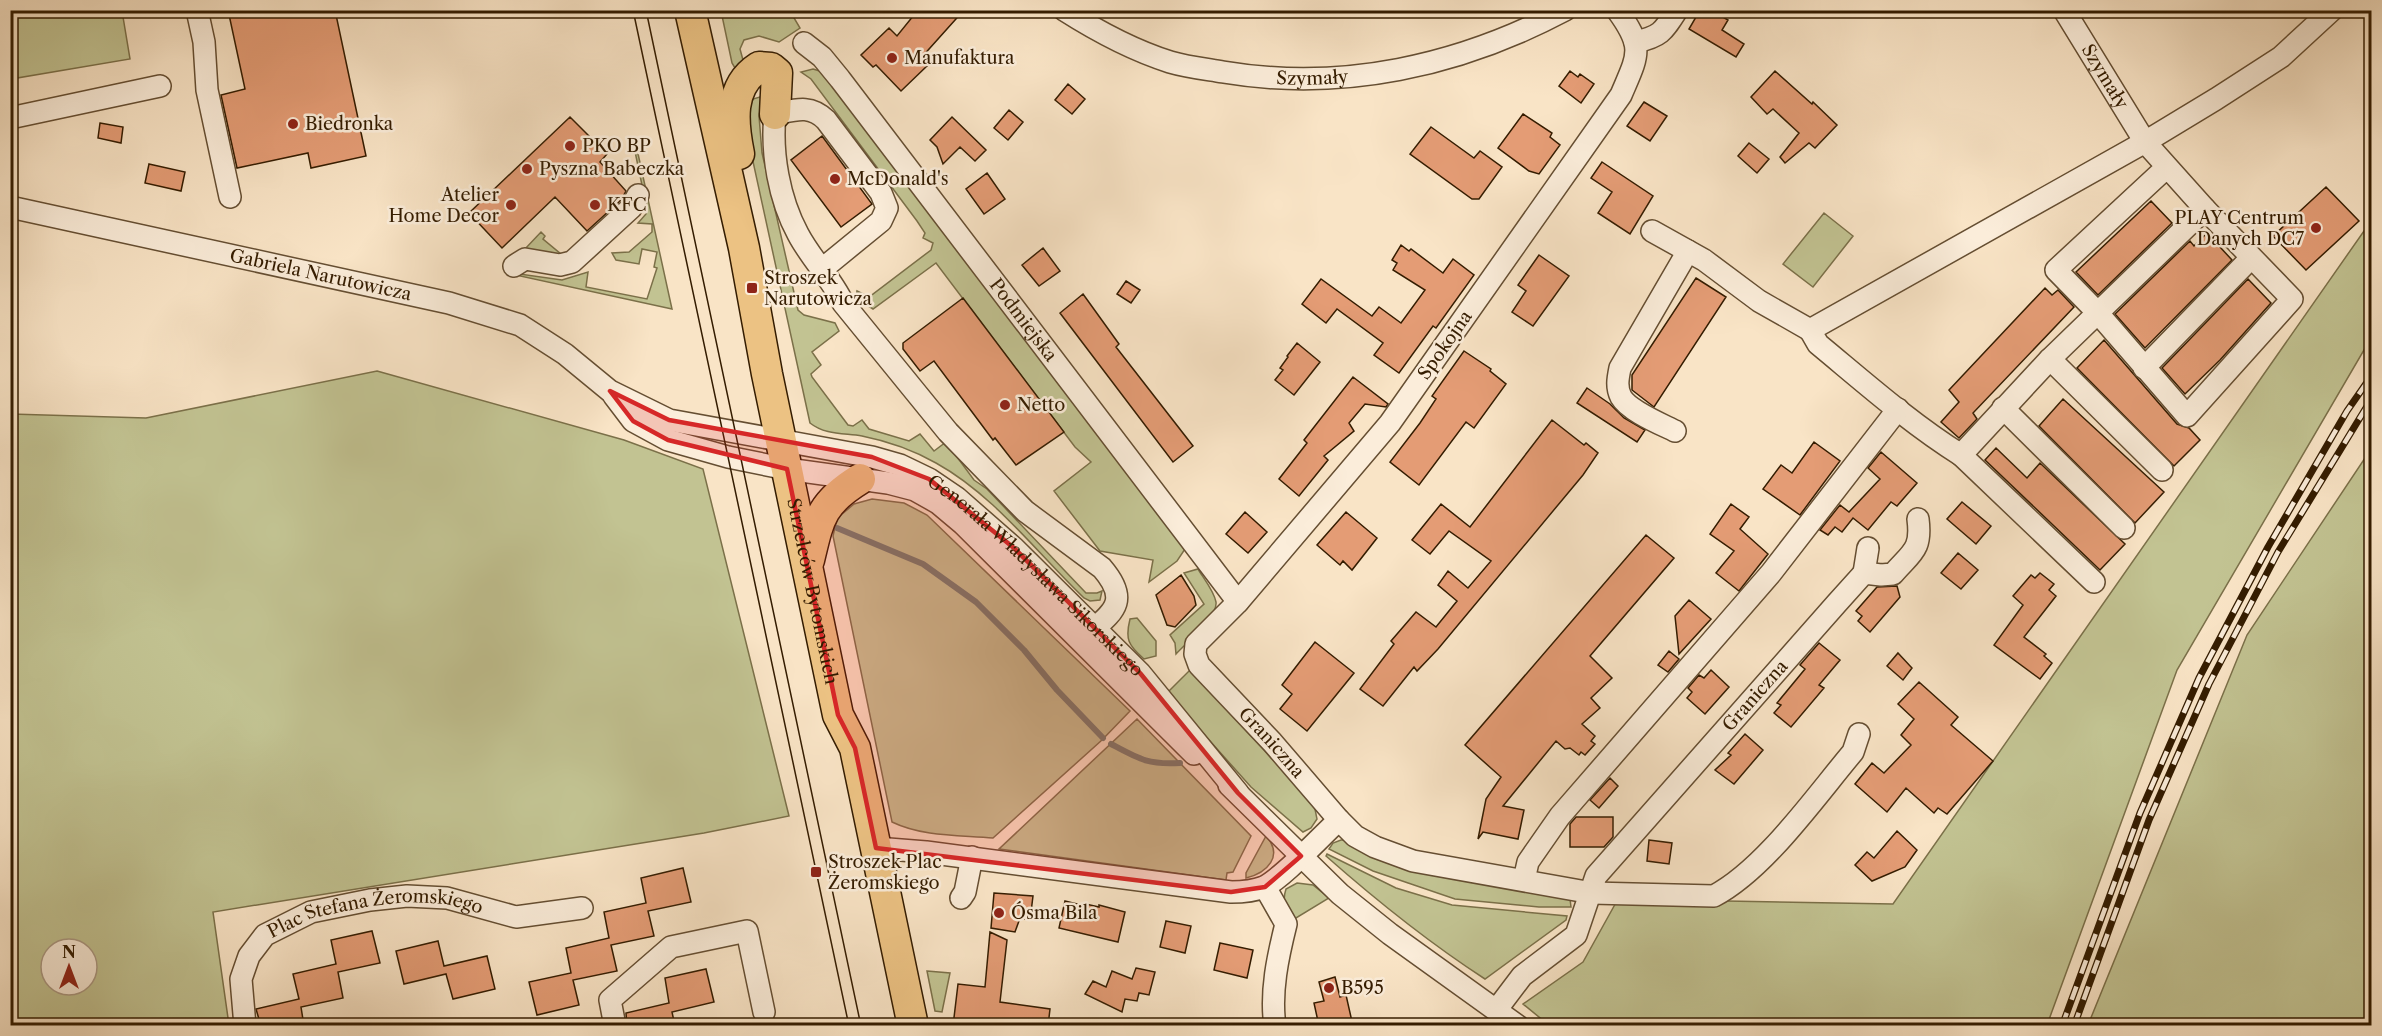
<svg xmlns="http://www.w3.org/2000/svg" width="2382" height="1036" font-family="'Libre Caslon Text',serif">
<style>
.green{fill:#c2c392;stroke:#7b7049;stroke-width:1.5;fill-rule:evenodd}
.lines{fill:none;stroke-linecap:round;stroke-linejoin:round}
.stream{stroke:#747d6d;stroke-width:6}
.building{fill:#e49c75;stroke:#341c00;stroke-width:1.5}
.minor-casing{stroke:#654e32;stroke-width:24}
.highway-casing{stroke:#341c00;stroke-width:33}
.minor{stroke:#fbedda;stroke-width:21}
.highway{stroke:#ecc283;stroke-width:30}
.tram{stroke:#341c00;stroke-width:1.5}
.rail-casing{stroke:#341c00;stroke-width:7}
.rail{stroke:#fbedda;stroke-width:4.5;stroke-dasharray:14;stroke-linecap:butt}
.marked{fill:#d62828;fill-opacity:0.2;stroke:#d62828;stroke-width:4.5;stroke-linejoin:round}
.poi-dot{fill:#8f2418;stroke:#fbedda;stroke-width:2}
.labels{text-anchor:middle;stroke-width:5;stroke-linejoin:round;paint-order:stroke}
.poi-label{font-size:18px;fill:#341c00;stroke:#fbedda;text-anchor:start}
.street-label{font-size:18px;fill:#341c00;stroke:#fbedda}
</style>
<rect width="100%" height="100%" fill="#f9e4c6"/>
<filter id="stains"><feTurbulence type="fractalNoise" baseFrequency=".00333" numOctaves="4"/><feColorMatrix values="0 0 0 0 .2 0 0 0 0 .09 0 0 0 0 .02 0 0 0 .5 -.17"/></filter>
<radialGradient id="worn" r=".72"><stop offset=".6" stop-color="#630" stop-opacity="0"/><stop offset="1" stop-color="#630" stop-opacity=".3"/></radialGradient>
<path class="green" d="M11,10L122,11L130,59L11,79Z
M721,11H790L800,28L779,42L759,36L744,40L740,49L743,60L739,68H735L732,63Z
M813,69L823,72L1185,549L1177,561L1149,582L1153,560L1100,551L1054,491L1091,462L1075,447L936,263L873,309L856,298L857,291L869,297L931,250L933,243L923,238L925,233L917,221L811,79L801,72Z
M763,96L759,116L762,153L798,310L804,315L835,323L839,331L812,352L821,365L811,374L812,377L848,425L853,426L862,420L869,429L909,441L920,434L934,451L946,442L974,480L987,489L1086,593H1097L1102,591L1100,600L1090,601L1084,598C1037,553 994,495 936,463C913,450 887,441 862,436C844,433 825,435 810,423L747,134L748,113L753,99Z
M635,140L672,309L520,276V274L562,280L588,272L586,287L647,299L657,268L654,267L657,252L642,249L639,264L616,260L612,253L629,252L652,232V224L638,223L646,214L647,209L633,142Z
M1824,213L1853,236L1813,287L1783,264Z
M2371,224V338L2177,670L2047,1025L1550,1026L1523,1004L1583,962L1618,899L1893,904L2364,231Z
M541,232L545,236L543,239L567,259L524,250Z
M377,371L624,440L703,469L789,816L704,833L213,912L229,1025H11V414L146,418ZM51,949H87V985H51Z
M2371,449V1025H2088L2247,635Z
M872,499L904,503L927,515L1130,711L1102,740L993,838C960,835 923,837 892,822L833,536L838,514L841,515L854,504Z
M1198,569C1204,579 1214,591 1216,602C1218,617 1186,643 1176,654L1175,643L1170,635L1204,604L1184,573Z
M1137,618L1156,641V656L1144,659C1128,645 1125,639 1130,619Z
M1190,670L1314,804L1317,819L1311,828L1303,832L1251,787L1167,693Z
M1137,719L1251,836L1233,872L1227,873L1226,880L999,849Z
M1266,836C1284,856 1267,873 1246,878V873Z
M1341,840H1347C1402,856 1456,876 1511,889C1531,894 1552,894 1570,899L1571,907H1539L1455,899L1373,871L1329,849L1333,843Z
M1327,854L1396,888L1452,905L1567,916L1566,920L1485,979C1428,942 1377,901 1326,856Z
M1297,883L1313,885L1329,898L1296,918H1290C1285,907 1282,901 1286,889Z
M927,971L950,973L942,1012L935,1011Z"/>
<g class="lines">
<path class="stream" d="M837,528L923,564L976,602L1024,650L1057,690L1103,738
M1111,744C1139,759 1148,765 1180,763"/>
</g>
<path class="building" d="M228,10H335L366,156L311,168L308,153L237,168L221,95L245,89Z
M918,10H964L921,58L928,65L901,91L876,65L873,67L861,55L889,28L897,36Z
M1700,10H1711L1728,20L1722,30L1744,44L1736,57L1689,29Z
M1570,71L1578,77L1580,74L1594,84L1581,103L1559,86Z
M1775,71L1812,104L1813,102L1837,125L1815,148L1809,143L1785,163L1780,157L1799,133L1773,109L1767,114L1751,97Z
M1068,84L1085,99L1072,114L1055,100Z
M1644,102L1667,116L1650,141L1627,126Z
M1009,110L1023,122L1008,140L994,128Z
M1523,114L1552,133L1550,137L1560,145L1539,174L1529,171L1498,148Z
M570,117L607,154L600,162L626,191L621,200L587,231L555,197L502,248L469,213Z
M952,117L986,150L975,161L960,147L943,164L937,147L930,140Z
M100,123L123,127L121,143L98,138Z
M1431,127L1474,158L1480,151L1502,167L1479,199H1472L1410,154Z
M822,136L872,204L841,227L791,160Z
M1749,143L1769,159L1757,173L1738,156Z
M1602,162L1653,196L1630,234L1598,213L1612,192L1591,178Z
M149,164L185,172L181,191L145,183Z
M987,173L1005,199L984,214L966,189Z
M2326,187L2359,221L2306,270L2273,236Z
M2151,201L2172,223L2098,295L2076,272Z
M2207,233L2232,260L2145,348L2115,314L2190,241L2194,246Z
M1401,245L1409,251L1411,249L1443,273L1453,259L1474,275L1436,328L1433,326L1399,373L1374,355L1383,343L1337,309L1326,323L1302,304L1321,279L1372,316L1379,307L1401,323L1425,290L1393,270L1397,263L1392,260Z
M1043,248L1060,271L1039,286L1022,265Z
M1539,255L1569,276L1533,326L1512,312L1526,291L1518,285Z
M1696,278L1726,297L1654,407L1632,390V375Z
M2248,279L2271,303L2220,360L2185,394L2162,368Z
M1126,281L1140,290L1131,303L1117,294Z
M2045,288L2052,295L2058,290L2074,307L1973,413L1977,419L1959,438L1941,422L1959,402L1949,390Z
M1083,294L1119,344L1116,347L1193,446L1173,462L1060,313Z
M963,298L1064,432L1016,465L995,438L993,440L934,361L920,371L903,349V343Z
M2104,340L2177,424L2189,428L2200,440L2174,466L2077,368Z
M1297,343L1320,362L1294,395L1275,380L1283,370L1280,368L1288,357L1287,356Z
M1464,351L1491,369L1490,371L1506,384L1474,428L1466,422L1419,485L1390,462L1420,423L1436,399L1432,396Z
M1353,377L1388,404L1386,407L1365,404L1349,423L1354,431L1324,456L1328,460L1299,496L1279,479L1307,443L1304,440Z
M1587,388L1610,404L1624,418L1645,430L1637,442L1577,403Z
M2063,399L2164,492L2135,523L2039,426Z
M1552,420L1584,445L1586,443L1598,453L1583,475L1438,649L1417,671L1414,667L1383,706L1360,689L1394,644L1391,641L1416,612L1436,627L1457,601L1438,585L1448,571L1468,588L1491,561L1449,531L1430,554L1412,540L1441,504L1470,527Z
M1814,442L1840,461L1800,515L1763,489L1781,465L1792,473Z
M1996,448L2027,478L2040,463L2125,544L2100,570L1985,460Z
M1881,452L1917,483L1897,506L1891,502L1868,530L1853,518L1842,532L1835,527L1828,535L1820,530L1840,505L1849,512L1880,479L1868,468Z
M1962,502L1991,526L1976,544L1947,519Z
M1731,504L1749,517L1740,529L1768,554L1739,591L1716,573L1734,551L1710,534Z
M1245,512L1267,532L1248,553L1226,534Z
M1346,512L1377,538L1352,570L1343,561L1340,565L1317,545Z
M1646,535L1674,558L1590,656L1612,678L1591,698L1600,708L1582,724L1595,736L1591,741L1595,744L1585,755L1581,752L1579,755L1570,748L1565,749L1556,741L1503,806L1524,810L1518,839L1483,832L1478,839L1486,799L1501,777L1465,745Z
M1958,553L1978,570L1961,589L1941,573Z
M2040,573L2054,584L2049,590L2056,596L2024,637L2046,654L2044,656L2052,663L2040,679L1994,645L2023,605L2013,596L2031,575L2035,578Z
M1181,575L1194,596L1196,605L1175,627L1167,625L1156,595Z
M1897,586L1900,597L1870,632L1858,621L1862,616L1856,611L1877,587Z
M1689,600L1711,619L1679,654L1675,616Z
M1315,642L1354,673L1307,731L1280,709L1292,694L1282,685Z
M1819,643L1840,660L1819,685L1824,688L1791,727L1774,713L1781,705L1777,703L1805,669L1800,665Z
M1669,651L1679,659L1668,672L1658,665Z
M1898,653L1912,668L1903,680L1887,666Z
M1711,670L1729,687L1705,714L1687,698L1692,692L1688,688L1699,675L1704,678Z
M1919,682L1958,717L1951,725L1993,761L1947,814L1938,808L1934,813L1906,788L1887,812L1855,784L1872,763L1884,773L1911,745L1901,735L1914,719L1898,704Z
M1745,734L1763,750L1734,784L1715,770L1731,755L1728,753Z
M1610,778L1618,786L1599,808L1590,800Z
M1576,817H1613V837L1604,847H1570V824Z
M1897,831L1917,850L1905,867L1872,881L1855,865L1867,852L1874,858Z
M1649,840L1672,843L1669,864L1647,861Z
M683,868L691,902L648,911L654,936L611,945L617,971L573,980L579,1005L537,1015L529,982L571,973L566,948L609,938L604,912L646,903L641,878Z
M994,893L1033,896L1030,920L1020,918L1015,932L991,928Z
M1065,901L1085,906L1086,904L1099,907V905L1125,912L1118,942L1059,928Z
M1166,921L1191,926L1185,953L1160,947Z
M372,931L380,963L338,972L343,998L301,1007L304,1026H261L256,1009L299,999L293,974L336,964L331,940Z
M990,932L1007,940L1000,1002L1050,1009L1048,1026H953L958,984L985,987Z
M438,941L444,966L487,956L495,989L453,999L446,974L404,984L396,951Z
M1220,943L1253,950L1247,978L1214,970Z
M1136,968L1155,972L1149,995L1139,993L1137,1001L1125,999L1122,1012L1085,994L1093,981L1106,987L1112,971L1132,979Z
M706,969L714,1002L672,1012L675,1026H627L626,1013L669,1003L665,978Z
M1335,977L1340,997L1346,995L1353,1026H1319L1314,1003L1324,1001L1319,982Z"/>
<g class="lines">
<defs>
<g id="minor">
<path d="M197,10L204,42L207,90L230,197"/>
<path id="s1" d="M1064,10C1097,31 1132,50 1170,62C1187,67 1205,69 1223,72C1342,92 1459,66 1565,10"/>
<path id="s2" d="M1617,10C1645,48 1638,55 1621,95L1390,423L1238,602L1196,644L1195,654L1199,665L1272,742L1339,820L1355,836L1375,847L1413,861L1592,893L1714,896C1765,869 1815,797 1853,752L1859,734"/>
<path id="s3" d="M2064,10L2145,142L2205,209L2292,299L2187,416L2097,312L2056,270L2167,167"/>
<path d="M1635,42C1660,37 1663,32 1677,10"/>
<path id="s4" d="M804,43L822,57L840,79L1238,602"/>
<path d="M10,118L160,86"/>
<path id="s5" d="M10,207L449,303L520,325L565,354L610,391L669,420L872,457L900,465L929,479L957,498L1014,548L1140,673L1238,793"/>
<path d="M2205,209L2050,359L1961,455C1910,423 1864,382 1818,344L1810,330L2145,142L2216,99L2281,57L2332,10"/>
<path d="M1652,231L1704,260L1759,301L1810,330"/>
<path d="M514,266L525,259L560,265L572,262L631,208L638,195"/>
<path d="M821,270L881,221L887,208L881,193L826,120C810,104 795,110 775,114C771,153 779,199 798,234C811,259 832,279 843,303L948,432L1025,511L1102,568C1132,603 1111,613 1085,637"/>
<path d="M2050,359L2162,470"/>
<path d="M2144,368L2251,258"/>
<path d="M614,396L633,421L668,440L728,457L787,469L888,483L915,490L938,503L963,524L1194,754"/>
<path d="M2003,408L2124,528"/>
<path d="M1675,431C1661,424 1629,411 1621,397C1616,387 1618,378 1620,368L1688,251"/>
<path d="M1961,455L2094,582"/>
<path d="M1864,573L1868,548"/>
<path d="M1229,785L1340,894L1390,934L1518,1026"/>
<path d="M876,848L926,852L1231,892C1242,892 1254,891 1264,887C1284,877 1321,836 1339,820"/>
<path d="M1524,880L1528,862L1560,816L1771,573L1898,409"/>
<path d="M1265,887L1286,924C1278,956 1270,992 1275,1026"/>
<path d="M961,898L965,892L972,857"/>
<path id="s6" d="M1497,1009L1522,976L1576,935L1596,876L1837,603L1864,573L1881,575L1893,574C1912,552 1922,550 1918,519"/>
<path id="s7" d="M245,1026L241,979L249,956L265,935L311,912L370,900L407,896L447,898L516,917L582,908"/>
<path d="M615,1026L610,1000L671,947L747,931L764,1012"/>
</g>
<g id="highway">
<path id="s8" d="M690,10L744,248L767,374L838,715L855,748L913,1026"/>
<path d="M739,154C733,124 728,87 759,67L771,68L777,73L775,114"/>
<path d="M809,560C819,518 821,503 860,479"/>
</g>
</defs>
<use href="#minor" class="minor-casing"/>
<use href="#highway" class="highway-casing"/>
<use href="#minor" class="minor"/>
<use href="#highway" class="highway"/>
<path class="tram" d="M633,10L849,1026
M646,10L861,1026"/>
<defs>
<path id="rail" d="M2062,1026L2140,813L2199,678L2268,547L2347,411L2372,375
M2074,1026L2149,820L2209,684L2278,552L2372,398"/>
</defs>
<use href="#rail" class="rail-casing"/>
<use href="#rail" class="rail"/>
</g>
<path class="marked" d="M610,391L669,420L872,457L929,479L1014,548L1140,673L1238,793L1301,856L1265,887L1231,892L876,848L855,748L838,715L787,469L668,440L633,421Z"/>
<g class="poi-dot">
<circle cx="892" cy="58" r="6"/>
<circle cx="293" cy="124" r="6"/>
<circle cx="570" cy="146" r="6"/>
<circle cx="527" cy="169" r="6"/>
<circle cx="835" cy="179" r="6"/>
<circle cx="511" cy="205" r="6"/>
<circle cx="595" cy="205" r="6"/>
<circle cx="2316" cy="228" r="6"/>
<rect x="746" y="282" width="12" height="12" rx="3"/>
<circle cx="1005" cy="405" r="6"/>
<rect x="810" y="866" width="12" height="12" rx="3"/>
<circle cx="999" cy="913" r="6"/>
<circle cx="1329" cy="988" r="6"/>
</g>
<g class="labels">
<g class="poi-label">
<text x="904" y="64">Manufaktura</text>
<text x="305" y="130">Biedronka</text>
<text x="582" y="152">PKO BP</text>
<text x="539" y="175">Pyszna Babeczka</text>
<text x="847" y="185">McDonald's</text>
<text x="499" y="201" text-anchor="end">Atelier<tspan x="499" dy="21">Home Decor</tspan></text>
<text x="607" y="211">KFC</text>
<text x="2304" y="224" text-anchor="end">PLAY Centrum<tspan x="2304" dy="21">Danych DC7</tspan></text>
<text x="764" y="284">Stroszek<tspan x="764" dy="21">Narutowicza</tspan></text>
<text x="1017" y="411">Netto</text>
<text x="828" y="868">Stroszek Plac<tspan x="828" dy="21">Żeromskiego</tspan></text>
<text x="1011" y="919">Ósma Bila</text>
<text x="1341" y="994">B595</text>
</g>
<g class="street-label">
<text dy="6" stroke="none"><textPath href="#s1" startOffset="262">Szymały</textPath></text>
<text dy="6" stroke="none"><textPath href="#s3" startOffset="78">Szymały</textPath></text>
<text dy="6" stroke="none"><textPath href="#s5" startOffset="318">Gabriela Narutowicza</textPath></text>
<text dy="6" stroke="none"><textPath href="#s4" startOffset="354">Podmiejska</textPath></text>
<text transform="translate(1445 345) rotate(-55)" y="6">Spokojna</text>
<text dy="6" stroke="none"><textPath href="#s5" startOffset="1113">Generała Władysława Sikorskiego</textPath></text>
<text dy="6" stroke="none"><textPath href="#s8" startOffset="594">Strzelców Bytomskich</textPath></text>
<text dy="6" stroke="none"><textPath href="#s6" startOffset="412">Graniczna</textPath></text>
<text dy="6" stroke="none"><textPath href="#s2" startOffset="916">Graniczna</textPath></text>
<text dy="6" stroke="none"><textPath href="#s7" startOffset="213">Plac Stefana Żeromskiego</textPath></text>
</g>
</g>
<rect width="2382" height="1036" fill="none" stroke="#f9e4c6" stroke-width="36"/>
<rect x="12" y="12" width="2358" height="1012" fill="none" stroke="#341c00" stroke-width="3"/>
<rect x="18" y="18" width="2346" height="1000" fill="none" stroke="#341c00" stroke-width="1.5"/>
<g transform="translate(69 967)"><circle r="28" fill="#fbedda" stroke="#ab9983" stroke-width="1.5"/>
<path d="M0-4.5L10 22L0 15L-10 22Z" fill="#8f2418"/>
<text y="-9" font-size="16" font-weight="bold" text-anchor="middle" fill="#341c00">N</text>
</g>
<rect width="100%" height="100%" filter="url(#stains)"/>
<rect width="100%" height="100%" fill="url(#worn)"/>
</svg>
